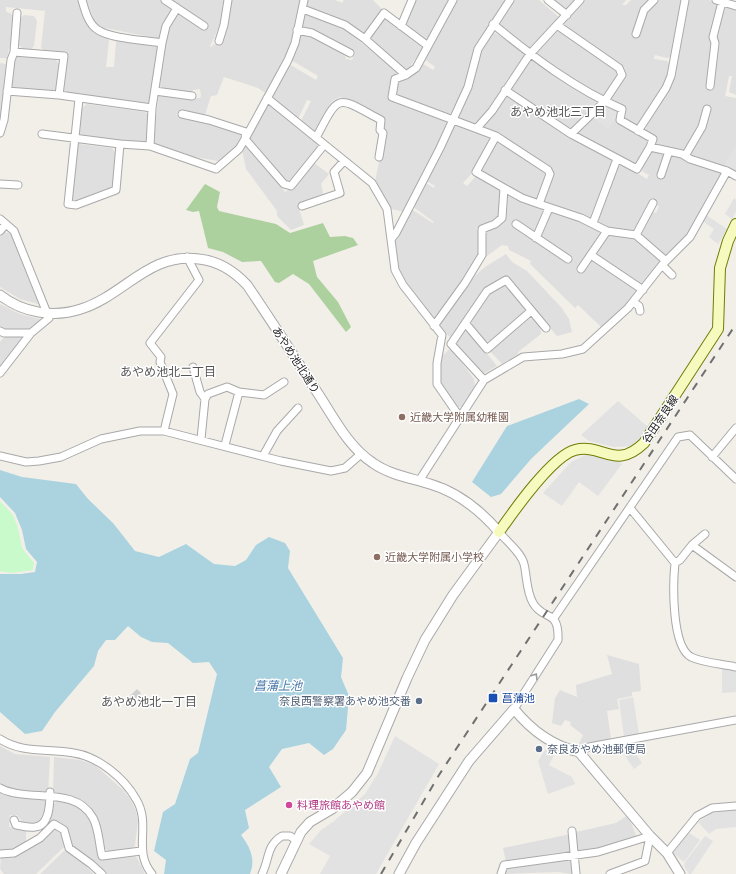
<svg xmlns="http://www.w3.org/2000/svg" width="736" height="874" font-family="Lato,'Noto Sans JP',sans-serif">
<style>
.residential{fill:#e0dfdf}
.religious{fill:#d0d0d0}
.forest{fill:#add19e}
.park{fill:#c8facc}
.parking{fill:#e2e2e2}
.water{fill:#aad3df}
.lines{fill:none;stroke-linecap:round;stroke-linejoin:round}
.minor-casing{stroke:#a9a9a9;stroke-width:9}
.tertiary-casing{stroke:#a9a9a9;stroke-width:11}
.secondary-casing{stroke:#707d05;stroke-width:12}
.minor{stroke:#fff;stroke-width:7}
.tertiary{stroke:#fff;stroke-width:9}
.secondary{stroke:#f7fabf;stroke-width:10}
.rail{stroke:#707070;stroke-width:2;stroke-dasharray:8 8;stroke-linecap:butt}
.oneway{stroke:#9c9c9c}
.education-dot{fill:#8d6e63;stroke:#fff;stroke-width:1.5}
.transit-dot{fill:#1a4fb4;stroke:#fff;stroke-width:1.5}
.service-dot{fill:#5c6f8a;stroke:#fff;stroke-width:1.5}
.hotel-dot{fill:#d1479c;stroke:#fff;stroke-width:1.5}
.labels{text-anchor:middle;stroke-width:3;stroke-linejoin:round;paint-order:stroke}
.street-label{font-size:11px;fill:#222;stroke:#fff}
.education-label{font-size:11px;fill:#785e54;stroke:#fff;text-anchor:start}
.transit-label{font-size:11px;fill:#164399;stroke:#fff;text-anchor:start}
.service-label{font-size:11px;fill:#4e5e75;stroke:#fff;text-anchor:end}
.hotel-label{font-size:11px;fill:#b23c85;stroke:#fff;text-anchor:start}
.neighbourhood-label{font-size:12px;fill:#555;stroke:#fff}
.water-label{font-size:12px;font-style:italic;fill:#4a7aab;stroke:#fff}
</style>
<rect width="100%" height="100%" fill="#f2efe9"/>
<path class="residential" d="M0,0H79L90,28L106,36L109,41L106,67H114L116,42L120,38L155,44L159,49L151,100L147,105L67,95L63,91L67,55L44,51L41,47L45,11L6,7V12L10,13L14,18L12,47L9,48L7,58H0Z
M86,0H161L171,6V11L163,26L160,39L100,27L94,21Z
M172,0H224L222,21L210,46L211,47L214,44L220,46L224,38L229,22L231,0H300L290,46L267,94L258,88L224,77L217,95L211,96L205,115L178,111L176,115L205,120L242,133L243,135L236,147L218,161L189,156L156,146L153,141L159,93L182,98H200L201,96L200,89L193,90L191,94L163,90L160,86L168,30L175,15H182L201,27L205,22Z
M307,0H335L342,3L344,0H373L383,10L365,36L305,7Z
M412,0H449L426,43L404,26Z
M455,0H507L475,48L466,87L449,116L395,95L397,81L420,62L433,70L435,67L423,58Z
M513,0H539L560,18L533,47L529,48L496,27L503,13Z
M549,0H575L566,11Z
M582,0H626L622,5H626L631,0H652L646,12L658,0H684L673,56L667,58L655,55L654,59L667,61L669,64L665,83L642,121L636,126L624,119L625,108L609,100L624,73L563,26L562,24Z
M687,0H708L720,4L711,38L708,84L722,11L724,10L725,5L736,9V95L729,92L732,76H729L725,96L736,98V146L725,166L689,157L698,141L699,127L684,153L655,146L645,131L647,125L672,84Z
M303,13H308L344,29L399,73L392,77L389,94L391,99L446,119L448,123L436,153L405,212L391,209L375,182L385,131L383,130L384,118L340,97L332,101L314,134L300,123L311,101L307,100L297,121L270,97L289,64L316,80L318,76L291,60L299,35L302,33L344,53L346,59L352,60L355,53L316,32L303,29L302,26Z
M24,15L34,16L37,21L34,46L30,50L23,49L19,45L20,18Z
M384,17L423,47L422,50L406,72L368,39Z
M556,30H559L618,70L619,73L605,97L602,98L537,55L536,53Z
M491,32H494L526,52V55L506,81L494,105L477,124L474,126L455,118L480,50Z
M18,55L56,60L59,64L56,90L52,93L14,89L11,84L14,59Z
M533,58L599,102L571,131L509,89L529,59Z
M0,63L6,64L1,115H0Z
M505,94L613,160L590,218L543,203L553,176L552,170L482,129Z
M267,103L319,143L318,147L290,183L286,182L250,139L249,135Z
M87,104L145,112L149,116L147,141L142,144L82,138L79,133L82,108Z
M593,116L608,128L617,116L619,122L649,140L648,145L637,165L578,136L577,132Z
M455,123L491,138L473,172L463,183L467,186L477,175L499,188L502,194L501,215L496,219L476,228L480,234L479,255L435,323L410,290L399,272L395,240L411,209L433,223L434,222L412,206L424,182L434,188L435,186L425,180Z
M497,141L548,172L539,200L521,194L481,172V170Z
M79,144L112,148L115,152L113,186L109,190L75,202L72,199L75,148Z
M247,144L285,192L290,189L314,163L329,174L321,184L324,197L298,205L304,225L291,230L277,216V211L246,169L242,150L243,145Z
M653,151L664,153L666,156L658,175L662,176L672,155L725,172L689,236L665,258L641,235L652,212L656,213L659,206L651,202L635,232L607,228L596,223L618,166L622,164L647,179L649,175L643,172L641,166L650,152Z
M507,193L545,209L535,233L547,243L540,233L551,211L584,221L603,232L592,258L640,290L630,303L601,327L578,305L575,308L530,264L531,261L509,250L508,246L502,245L487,256L484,255L485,231L497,227L506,216Z
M5,232L11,234L41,305L20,299L0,287V236Z
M610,233L636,238L660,260V264L643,285L640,286L598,255L597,252Z
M506,254L512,262L527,271L561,307L569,319L572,332L557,336L506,276L485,290L451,338L438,326L469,281L485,267Z
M502,286H506L525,308L524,314L489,341H485L472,325V320L491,293Z
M0,304L20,314L44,320L30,331L6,332L0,328Z
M529,319H534L540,327L541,334L518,352V354L502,364L490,351Z
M464,331L469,332L497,366L483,374L479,373L457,347L456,342Z
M28,335L0,370V342L5,336Z
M451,348L474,379L475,386L461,407H456L441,382L439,373L442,356Z
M607,655L639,664L641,691L632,692V696L617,699L619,709L607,711L611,739L586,743L577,748L583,735L570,725L571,722L565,720L561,726L552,723L555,698L560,690L577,697L576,685L612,674Z
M0,746L15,754L50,757L48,793L19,791L0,784Z
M54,757L80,760L95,765L123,790L131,800L136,811L138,821L135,845L132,849L108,851L104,848L100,826L95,815L76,798L68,795L53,793Z
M0,792L15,797L43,799L47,803L44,816L40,821L35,823L22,822L17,815H10L9,827L26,829V841L20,846L8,851L0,850Z
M57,801H65L78,807L92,822L99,858L133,855L137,858L145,874H105L71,845L64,827L56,822H50L53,805Z
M628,815L636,835L634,838L595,851L577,852L576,832L616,823Z
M54,829L62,835L64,847L36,874H4L0,869L1,857L13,858Z
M571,834L572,852L553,853L506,862L503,848Z
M65,850L82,862L94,874H40Z
M573,859L572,874L558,872L504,874L506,867Z"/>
<path class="religious" d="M137,689L141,693L129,707L124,702Z"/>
<path class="forest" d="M205,184L220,192L217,207L219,211L276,224L290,233L323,223L330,237L345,236L353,238L358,245L313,261L317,277L338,302L351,327L346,332L309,284L293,274L279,283L275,282L261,261L242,262L223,252L208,248L199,211L193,212L186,210Z"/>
<path class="park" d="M0,501L13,515L18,528L22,548L34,563L33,570L11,573L0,571Z"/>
<path class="parking" d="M605,104L620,113L608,128L593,116Z
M736,146V174L724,168Z
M734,198L736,200V211L732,219L725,214Z
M706,215L727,229L718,244L709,237L714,229L702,221Z
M618,401L648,427L634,446L614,447L589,441L581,435Z
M587,454L618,461L622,464L598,496L579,482L562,506L543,493L571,462Z
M722,667L736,670V692L722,693Z
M633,697L639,734L624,737L619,700Z
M395,736L439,764L376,874H320L330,856L309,844L321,830L334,821L365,794L378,773Z
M630,745L642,763L634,769L619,747Z
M547,747L556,751L549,765L572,777L575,784L548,794L538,761Z
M736,810V827L716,829L709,834L698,822L712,813Z
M689,833L700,840L684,862L673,853Z
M705,836L713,841L691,874H689L684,866L685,862Z"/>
<path class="water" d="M579,399L589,404L531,459L501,494L491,497L472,482L507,426Z
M0,470L22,477L76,484L88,499L113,523L135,551L159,557L186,544L214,564L235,566L246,560L256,545L269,537L285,543L290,551L288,568L343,658L341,677L349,696L346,730L333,749L324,755L309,743L282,749L269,767L281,787L245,810L249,828L241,835C250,847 256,859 250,874H164L166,860L154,851L163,812L175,804L190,759L198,753L217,674L209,662L193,663L168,643L152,642L141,637L128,626L115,640H106L98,651L94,666L55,712L42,731L25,734L0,712V574H21L35,572L37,562L26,549L22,530L15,513L0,497Z"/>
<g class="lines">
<defs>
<path id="minor" d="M82,0C85,10 88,24 98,30C112,39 145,40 162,43L152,108L150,146
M165,0L204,26
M453,0L416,68L406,75L395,79L392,97L496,136L548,170L550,174L539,204L581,218L607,231L636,235L666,261
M548,0L567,15
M716,0L736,6
M303,9L345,25L365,39L406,75
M493,24C532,56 575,89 622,109L620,120L653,139L650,147L682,154L690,159L727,171L736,176
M557,25L619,68L622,75L604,102L571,134
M401,26L412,0
M297,30L312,33L350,53
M636,34L644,10L654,0
M365,39L384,13L428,46
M219,41L224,25L228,0
M162,43L166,26L177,8
M14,52L64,56L59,95
M710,86L715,43L713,37L722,2
M505,90L571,134L637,169L650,147
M7,91L59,95L152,108
M155,91L192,96
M267,98L372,183L387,209L395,270L403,285L442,335L437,363V384L459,416
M182,114L209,120L246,132L245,139L284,184L291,186L324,145
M477,128L492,111L530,54L580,0
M638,131L666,88L671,76L685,0
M0,133L4,120L11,60L14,52L17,13
M42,134L120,144L116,190L76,205L68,204L79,99
M496,136L476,172L504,188
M316,138C340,92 336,96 381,120L380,130L383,133L379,157
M120,144L150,146L216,169L239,149L245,139L288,60L295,43L304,0
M685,156L702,127L707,109
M661,175L669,151
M0,184L18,185
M302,206L340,193L334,172L344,161
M0,219L14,231L49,318L31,333H4L0,331
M593,223L617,159
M516,224L568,259
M0,231L6,224
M636,235L653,203
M392,238L396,233L440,148L468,87L478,49L510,0
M536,238L549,208
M591,255L643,290
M662,265L672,275
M581,269L607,231
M633,302L639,306L640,311
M466,324L487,349L531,311
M434,326L465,283L482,255V229L495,224L502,218L504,188L522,198L539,204
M193,367L200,392L205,399L201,439
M0,373L31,333
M484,380L451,344L487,291L506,280L546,328
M205,399L208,394L227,387L239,392L264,395L284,382
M164,431L173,394L160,362L161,357L150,343L199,280L187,257
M225,445L239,392
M0,456L26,462L39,461L61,457L101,439L140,431H164L281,461L331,471L345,468L361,454
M263,456L277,431L298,408
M712,457L736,428
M419,481L484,380L523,357L562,354L583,349L628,308L662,265L690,237L727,171
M630,508L675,563
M499,532C506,541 521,552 524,564C527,576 526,591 533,603C544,622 559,608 558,640L514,709
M705,534L692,545L680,560L675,563C673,582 671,646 691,657C704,663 722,664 736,667
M692,545L736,577
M554,618L678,437L690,435L736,479
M0,739C23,754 48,748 74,753C99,757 124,778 136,799C152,825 132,850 152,874
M579,752L589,747L736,720
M0,788C28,803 75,785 93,818C99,829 99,844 102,856L141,851
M14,820L16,825C22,826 29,828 35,827C50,826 50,802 50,792
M572,831L576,874
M667,853L697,816L712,808L736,806
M0,854L14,853L40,838L54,824L64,830L69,848L91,864L102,874
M262,874C270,858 266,846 282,836H290L296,840
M501,874L504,865L598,852L650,836L645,861L610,874"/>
<path id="tertiary" d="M0,295C23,313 54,318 81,309C125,295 149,252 199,259C218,261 234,271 247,285C271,320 294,356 317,392C333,416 348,447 373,463C390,475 411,478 430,484C457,492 481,511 499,532L453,595L425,640L407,678L367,773L352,792L332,809L310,822L301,832L281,874
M399,874L416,843L469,761L514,709C531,730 553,746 579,752L650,836L667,853L680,874"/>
<path id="secondary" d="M499,532C513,512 552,456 575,450C603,443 615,471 644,443L718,329L720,268L728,241L736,224"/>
</defs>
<use href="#minor" class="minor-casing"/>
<use href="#tertiary" class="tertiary-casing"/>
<use href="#secondary" class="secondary-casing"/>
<use href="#minor" class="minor"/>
<use href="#tertiary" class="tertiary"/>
<use href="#secondary" class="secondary"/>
<path class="rail" d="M381,874L439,775L736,324"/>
</g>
<defs><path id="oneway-chevron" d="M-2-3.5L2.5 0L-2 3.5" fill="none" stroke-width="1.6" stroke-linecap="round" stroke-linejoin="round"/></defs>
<use class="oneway" href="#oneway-chevron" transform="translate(535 676) rotate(-58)"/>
<g class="education-dot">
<circle cx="402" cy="417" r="4"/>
<circle cx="377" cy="557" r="4"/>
</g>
<rect class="transit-dot" x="488" y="693" width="10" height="10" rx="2"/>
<g class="service-dot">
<circle cx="419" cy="701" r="4"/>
<circle cx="539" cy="749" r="4"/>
</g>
<circle class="hotel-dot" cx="289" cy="805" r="4"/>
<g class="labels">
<g class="street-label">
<text transform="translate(296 360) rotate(57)" y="4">あやめ池北通り</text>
<text transform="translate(660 419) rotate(-56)" y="4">谷田奈良線</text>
</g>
<g class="education-label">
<text x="410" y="421">近畿大学附属幼稚園</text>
<text x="385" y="561">近畿大学附属小学校</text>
</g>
<g class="transit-label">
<text x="502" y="702">菖蒲池</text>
</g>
<g class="service-label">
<text x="411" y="705">奈良西警察署あやめ池交番</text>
<text x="547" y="753" text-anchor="start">奈良あやめ池郵便局</text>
</g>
<g class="hotel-label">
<text x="297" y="809">料理旅館あやめ館</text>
</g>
<g class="neighbourhood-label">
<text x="558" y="116">あやめ池北三丁目</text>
<text x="168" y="376">あやめ池北二丁目</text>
<text x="149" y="706">あやめ池北一丁目</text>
</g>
<g class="water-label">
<text x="278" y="690">菖蒲上池</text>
</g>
</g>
</svg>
